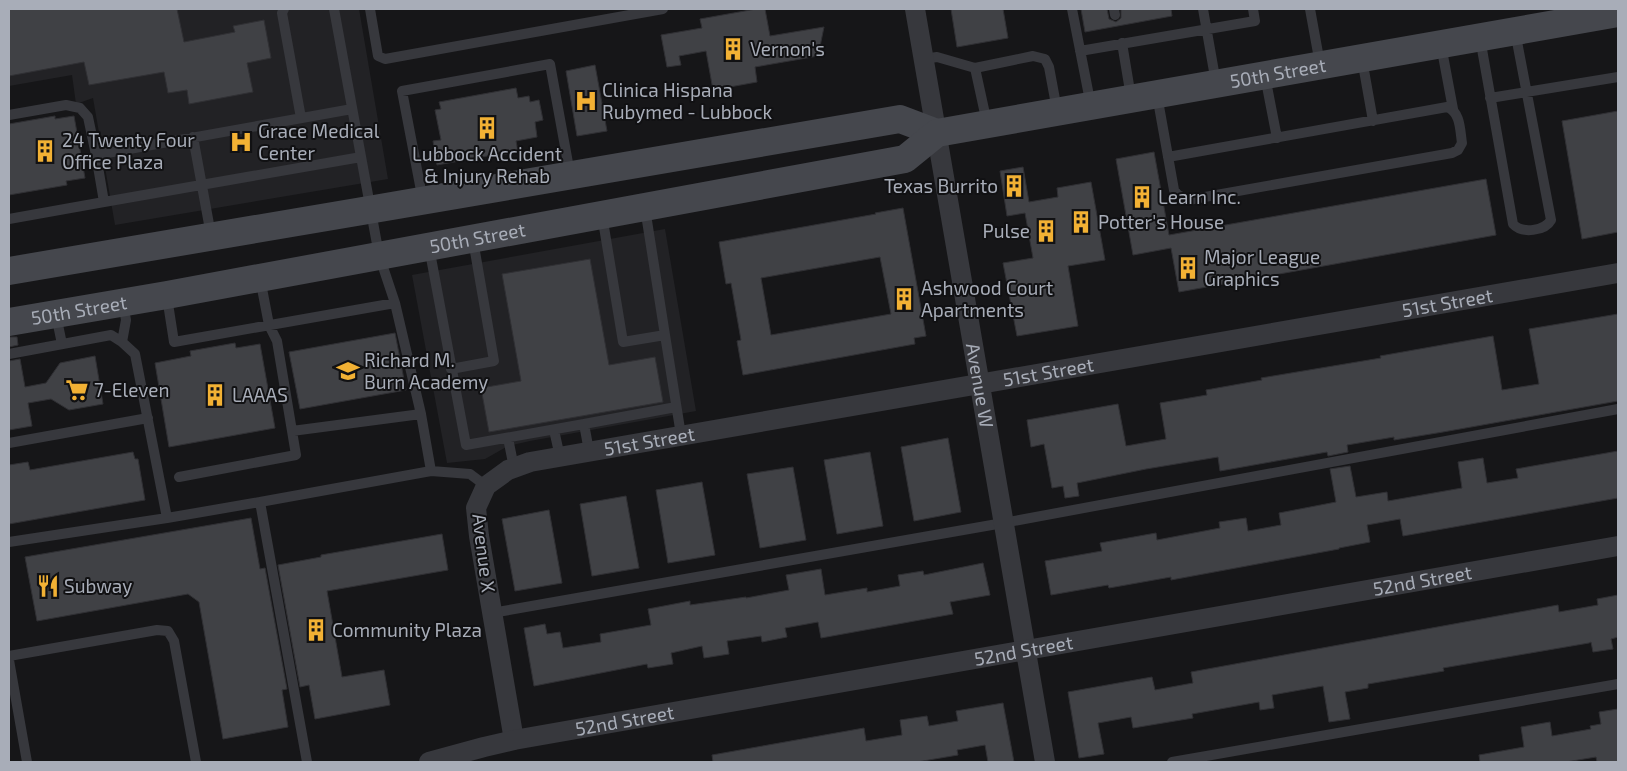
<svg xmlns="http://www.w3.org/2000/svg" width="1627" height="771" font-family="'Exo 2',sans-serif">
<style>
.built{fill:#222225}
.building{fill:#404145;stroke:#303034;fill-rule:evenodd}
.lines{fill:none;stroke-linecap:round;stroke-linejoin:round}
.lane{stroke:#37383d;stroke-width:10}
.street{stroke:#37383d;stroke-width:20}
.secondary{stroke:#45474d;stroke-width:28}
.labels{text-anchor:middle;stroke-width:4;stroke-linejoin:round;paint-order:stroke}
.poi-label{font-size:19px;fill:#a8adb8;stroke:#111113;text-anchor:start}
.street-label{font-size:19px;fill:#a8adb8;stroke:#111113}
</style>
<rect width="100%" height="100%" fill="#161618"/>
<path class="built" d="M9,9H359L388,179L115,225L93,98L76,104L72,75L9,86Z
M665,229L696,411L530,441L508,446L485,459L447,463L412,275Z"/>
<path class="building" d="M9,9H177L184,42L235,32L233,26L264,20L271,58L247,63L253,92L189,104L187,90L168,93L164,72L89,85L84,62L9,76Z
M756,9H765L770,36L824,27L818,56L755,67L757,82L713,90L706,51L679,56L681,65L667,67L661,35L702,28L700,19Z
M951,9H1003L1008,38L957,47Z
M1081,9H1107L1109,19L1116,22L1121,18V9H1171L1172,16L1085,32Z
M595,65L607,131L577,136L566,71Z
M516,88L518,98L529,96L530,102L539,100L543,120L535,122L537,137L516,141L518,152L493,157V155L437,165L433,141L441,140L435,110L441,109L439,102Z
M1618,111V232L1582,239L1562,121Z
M55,116V119L74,116L85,178L66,181L67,185L9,195V124Z
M1154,152L1169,235L1486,179L1496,235L1179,292L1171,248L1133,255L1116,159Z
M1023,167L1029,202L1058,197L1057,188L1091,182L1105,260L1068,266L1078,326L1017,336L1003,263L1033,258L1025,213L1007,216L1000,171Z
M903,208L926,336L914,338L915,344L743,375L737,341L741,340L731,283L726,284L719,242L876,214L875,213ZM880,257L891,314L771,335L761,278Z
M590,259L609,365L655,357L663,402L489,432L481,388L521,381L502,274Z
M1618,314V401L1443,432L1394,440V437L1347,445L1348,452L1328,456L1327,452L1220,471L1218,457L1146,469L1077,483L1079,496L1065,498L1063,486L1052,488L1044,444L1031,447L1027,420L1118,404L1126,446L1166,439L1160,403L1207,395L1206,390L1262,380L1261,378L1381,358L1380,356L1493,336L1502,390L1539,384L1529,329Z
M395,333L406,390L300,409L289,352Z
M9,337H17L18,345L9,347Z
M235,343L236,348L260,344L275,428L169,447L155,363L191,356L190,351Z
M95,356L103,404L69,410L51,399L28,403L32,426L9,430V361L20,359L25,387L46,383L60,363Z
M948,438L961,512L914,521L901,447Z
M1618,451V498L1403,536L1400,519L1367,525L1370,542L1339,548V549L1171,580V577L1109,588L1108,585L1051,595L1045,561L1102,551L1100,543L1156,533L1157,540L1220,528L1219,522L1246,518L1248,531L1281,525L1279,513L1336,502L1330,469L1350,466L1356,497L1387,492L1388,501L1462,488L1458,462L1483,458L1487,483L1518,478L1516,469Z
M133,452L135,459H138L145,500L9,524V465L28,462L30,470Z
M870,452L883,526L837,534L824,460Z
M793,467L806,540L760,548L747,474Z
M702,482L715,555L668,563L656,490Z
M626,496L639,568L592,576L580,504Z
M549,510L562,583L515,591L502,519Z
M251,518L260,569L265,568L287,689L282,690L288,727L223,739L199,602L188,594L37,621L25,557Z
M442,534L448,570L327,591L342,677L384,670L390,705L315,719L309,685L300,687L278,565L321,557V555Z
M983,563L990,595L950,602L953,614L821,638L818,622L785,628L787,637L762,642L761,636L727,641L729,654L704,658L702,646L671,653L673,664L648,668L647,664L534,686L524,628L545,624L547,634L560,632L563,648L601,642L600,634L651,625L648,609L690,601V605L746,597V598L789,590L786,575L821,569L825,595L867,588V592L900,586L898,575L923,571L924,575Z
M1618,595V637L1611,639L1613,649L1593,652L1591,642L1589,643L1443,668L1444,671L1368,684V688L1345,692L1350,719L1329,722L1323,686L1272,695L1274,708L1260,710L1259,702L1192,714L1193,718L1133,728L1131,717L1098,723L1104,754L1079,758L1068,692L1152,677L1155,690L1193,683L1191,672L1558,605L1559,612L1598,605L1597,599Z
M1003,703L1014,762H988L985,745L957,750L958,755L917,762H713L712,755L864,728L866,741L902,735L900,720L927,716L929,726L958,721L956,711Z
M1618,709V762H1597L1596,757L1566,762H1480L1479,755L1524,747L1521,727L1550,722L1552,736L1591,729L1590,726L1601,724L1599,712Z"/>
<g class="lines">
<path class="lane" d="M284,9L282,13L301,118
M370,9L378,56L385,59L663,9
M1072,9L1091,106
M1114,9L1115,15
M1203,9L1216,83
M1310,9L1320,64
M1480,38L1513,224C1522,234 1545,231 1551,220L1515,31
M1122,43L1131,97
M1441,45L1453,109
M1080,51L1255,21L1253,9
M924,59L937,57L975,68
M1362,59L1373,121
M1265,76L1277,138
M1157,95L1174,190L1178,195L1188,200L1452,153L1458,150L1462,143C1460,131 1461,112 1447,107L1168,157
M1490,98L1618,77
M9,115L66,105L80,108L88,117L96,155L352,109
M987,123L975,68L1033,56L1045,59L1049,67L1057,110
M193,137L211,235
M423,201L402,91L550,64L570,174
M104,202L361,157
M602,215L623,342L665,335L645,208
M9,219L104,202L96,155
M429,247L466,445L584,424
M167,297L174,342L395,303L379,255L334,9
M56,315L62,344
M665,335L681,435
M122,342L126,320L123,303
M9,354L111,335L122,342L135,354L167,518L260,502L307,762
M451,369L494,361L473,240
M421,414L431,471
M554,430L560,457
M292,431L421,414L395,303
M508,438L514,468
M9,443L148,418
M589,451L584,424L676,407
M179,477L296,455L277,341L269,325L260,278
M260,502L431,471L470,474L486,486
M9,542L167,518
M492,613L1003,523L1618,409
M9,656L157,630L168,631L174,641L196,762
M9,660L27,762
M1172,762L1618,684"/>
<g class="street">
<path id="s1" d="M915,9L1045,762"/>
<path id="s2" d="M514,740L479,536L476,508L486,486L508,470L530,462L1618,273"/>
<path id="s3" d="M429,762L484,747L514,740L1618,546"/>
</g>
<g class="secondary">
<path d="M9,271C306,220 603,171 900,119L937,133"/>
<path id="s4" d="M9,322L167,295L905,159L937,133L1618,13"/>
</g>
</g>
<defs>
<symbol id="building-bare" viewBox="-9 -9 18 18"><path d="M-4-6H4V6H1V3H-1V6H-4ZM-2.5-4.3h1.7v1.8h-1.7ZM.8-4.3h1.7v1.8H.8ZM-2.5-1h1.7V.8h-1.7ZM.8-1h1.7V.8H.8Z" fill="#f2b134" stroke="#111113" stroke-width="2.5" paint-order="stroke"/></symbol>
<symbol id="hospital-bare" viewBox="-9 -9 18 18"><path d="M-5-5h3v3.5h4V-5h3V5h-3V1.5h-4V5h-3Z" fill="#f2b134" stroke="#111113" stroke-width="2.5" paint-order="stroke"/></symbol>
<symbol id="school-bare" viewBox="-9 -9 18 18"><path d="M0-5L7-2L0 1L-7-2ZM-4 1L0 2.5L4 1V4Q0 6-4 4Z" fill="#f2b134" stroke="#111113" stroke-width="2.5" paint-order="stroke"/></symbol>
<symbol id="supermarket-bare" viewBox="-9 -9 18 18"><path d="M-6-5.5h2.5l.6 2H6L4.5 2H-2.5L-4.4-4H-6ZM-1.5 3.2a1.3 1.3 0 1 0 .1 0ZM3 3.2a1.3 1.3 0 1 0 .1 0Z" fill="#f2b134" stroke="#111113" stroke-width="2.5" paint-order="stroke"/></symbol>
<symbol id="restaurant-bare" viewBox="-9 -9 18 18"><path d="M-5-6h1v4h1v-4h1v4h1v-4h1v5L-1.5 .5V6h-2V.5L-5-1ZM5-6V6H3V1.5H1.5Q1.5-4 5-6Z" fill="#f2b134" stroke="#111113" stroke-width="2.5" paint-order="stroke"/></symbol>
</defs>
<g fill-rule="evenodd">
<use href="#building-bare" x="717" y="33" width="32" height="32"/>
<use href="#hospital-bare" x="570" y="85" width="32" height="32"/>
<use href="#building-bare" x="471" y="112" width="32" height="32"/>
<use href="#hospital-bare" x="225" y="126" width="32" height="32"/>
<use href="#building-bare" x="29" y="135" width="32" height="32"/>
<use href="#building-bare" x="998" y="170" width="32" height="32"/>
<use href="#building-bare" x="1126" y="181" width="32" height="32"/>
<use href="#building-bare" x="1065" y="206" width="32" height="32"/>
<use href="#building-bare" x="1030" y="215" width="32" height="32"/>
<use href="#building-bare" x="1172" y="252" width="32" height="32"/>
<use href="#building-bare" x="888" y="283" width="32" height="32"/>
<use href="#school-bare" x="332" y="355" width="32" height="32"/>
<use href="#supermarket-bare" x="61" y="374" width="32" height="32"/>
<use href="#building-bare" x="199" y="379" width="32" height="32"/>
<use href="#restaurant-bare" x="32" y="570" width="32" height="32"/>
<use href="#building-bare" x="300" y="614" width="32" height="32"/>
</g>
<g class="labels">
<g class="poi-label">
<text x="750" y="56">Vernon's</text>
<text x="602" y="97">Clinica Hispana<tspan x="602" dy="22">Rubymed - Lubbock</tspan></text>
<text x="258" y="138">Grace Medical<tspan x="258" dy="22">Center</tspan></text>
<text x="62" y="147">24 Twenty Four<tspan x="62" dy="22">Office Plaza</tspan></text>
<text x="487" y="161" text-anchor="middle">Lubbock Accident<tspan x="487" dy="22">&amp; Injury Rehab</tspan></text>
<text x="998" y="193" text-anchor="end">Texas Burrito</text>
<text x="1158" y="204">Learn Inc.</text>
<text x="1098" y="229">Potter's House</text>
<text x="1030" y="238" text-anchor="end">Pulse</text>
<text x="1204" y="264">Major League<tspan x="1204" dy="22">Graphics</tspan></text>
<text x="921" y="295">Ashwood Court<tspan x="921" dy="22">Apartments</tspan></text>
<text x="364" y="367">Richard M.<tspan x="364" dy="22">Burn Academy</tspan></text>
<text x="94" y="397">7-Eleven</text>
<text x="232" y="402">LAAAS</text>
<text x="64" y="593">Subway</text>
<text x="332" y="637">Community Plaza</text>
</g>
<g class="street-label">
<text dy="7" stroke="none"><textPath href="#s4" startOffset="1298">50th Street</textPath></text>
<text dy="7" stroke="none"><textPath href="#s4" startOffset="476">50th Street</textPath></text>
<text dy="7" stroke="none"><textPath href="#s2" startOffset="1241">51st Street</textPath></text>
<text dy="7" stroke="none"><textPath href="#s4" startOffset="71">50th Street</textPath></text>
<text dy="7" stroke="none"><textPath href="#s2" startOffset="836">51st Street</textPath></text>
<text dy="7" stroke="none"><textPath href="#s1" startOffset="382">Avenue W</textPath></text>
<text dy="7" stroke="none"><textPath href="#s2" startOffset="431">51st Street</textPath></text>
<text transform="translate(484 553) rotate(83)" y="7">Avenue X</text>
<text dy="7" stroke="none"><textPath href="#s3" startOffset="1010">52nd Street</textPath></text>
<text dy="7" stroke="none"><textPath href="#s3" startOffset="605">52nd Street</textPath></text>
<text dy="7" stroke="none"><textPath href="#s3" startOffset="200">52nd Street</textPath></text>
</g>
</g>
<rect width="1627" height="771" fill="none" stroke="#a8adb8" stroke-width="20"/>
</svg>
